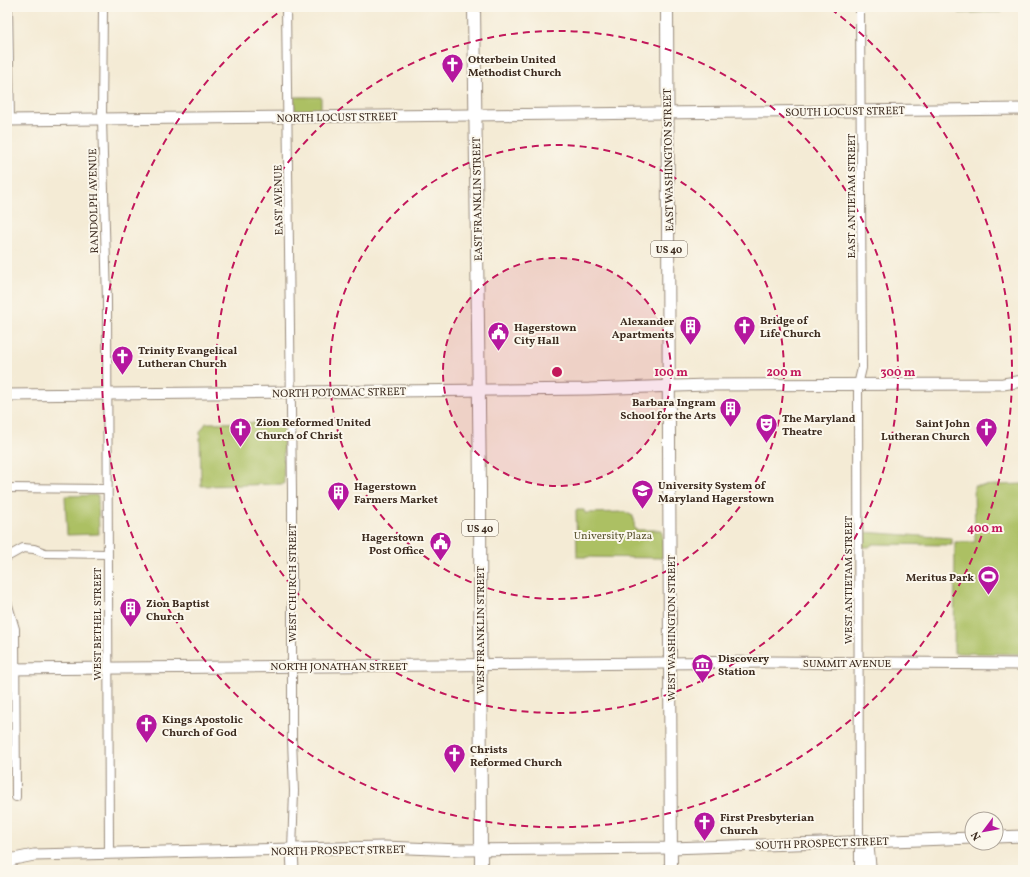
<svg xmlns="http://www.w3.org/2000/svg" width="1030" height="877" font-family="Vollkorn,serif">
<style>
.green{fill:#acc064;stroke:#747541}
.lines{fill:none;stroke-linecap:round;stroke-linejoin:round}
.street-casing{stroke:#988a7a;stroke-width:10}
.secondary-casing{stroke:#988a7a;stroke-width:13}
.primary-casing{stroke:#988a7a;stroke-width:14}
.highway-casing{stroke:#988a7a;stroke-width:16}
.street{stroke:#fff;stroke-width:8}
.secondary{stroke:#fff;stroke-width:11}
.primary{stroke:#fff;stroke-width:12}
.highway{stroke:#fff;stroke-width:14}
.secondary-bridge-casing{stroke:#988a7a;stroke-width:13;stroke-linecap:butt}
.secondary-bridge{stroke:#fff;stroke-width:11}
.ring{fill:none;stroke:#c2185b;stroke-width:2;stroke-dasharray:7 5}
.labels{text-anchor:middle;stroke-width:4;stroke-linejoin:round;paint-order:stroke}
.shield{fill:#fbf7ec;stroke:#75685c;stroke-width:1}
.shield-label{font-size:10px;font-weight:bold;fill:#3b2a1e}
.poi-label{font-size:11px;font-weight:bold;fill:#3b2a1e;stroke:#fbf7ec;text-anchor:start}
.street-label{font-size:11px;fill:#3b2a1e;stroke:#fbf7ec}
.park-label{font-size:11px;fill:#5d5733;stroke:#fbf7ec}
.centre{fill:#c2185b;stroke:#fbf7ec;stroke-width:2}
.ring-label{font-size:12px;text-anchor:middle;font-weight:bold;fill:#c2185b;stroke:#fbf7ec;stroke-width:4;stroke-linejoin:round;paint-order:stroke}
</style>
<rect width="100%" height="100%" fill="#fbf7ec"/>
<filter id="ink" filterUnits="userSpaceOnUse"><feTurbulence type="fractalNoise" baseFrequency=".025" numOctaves="2"/><feDisplacementMap in="SourceGraphic" scale="8" xChannelSelector="R" yChannelSelector="G"/><feConvolveMatrix kernelMatrix="1 2 1 2 8 2 1 2 1" color-interpolation-filters="sRGB"/></filter>
<filter id="wash" filterUnits="userSpaceOnUse"><feTurbulence type="fractalNoise" baseFrequency=".012" numOctaves="4" result="noise"/><feDisplacementMap in="SourceGraphic" scale="16" xChannelSelector="R" yChannelSelector="G"/><feGaussianBlur stdDeviation="0.9" result="paint"/><feColorMatrix in="noise" values="0 0 0 0 0 0 0 0 0 0 0 0 0 0 0 0 0 1.4 0 .05"/><feComposite in="paint" operator="in"/></filter>
<g filter="url(#wash)">
<rect width="100%" height="100%" fill="#f4ebd5"/>
<path class="green" d="M958,7H1002V12L959,13Z
M294,97H321V111L295,112Z
M283,422L284,484L201,486L200,432L206,423Z
M1023,484V654L954,653L955,542H975L974,486Z
M98,495L99,534L67,535L65,496Z
M576,510H584L585,513L625,512L633,516L635,530H662L663,558L577,557Z
M862,532L952,538V545L873,544L869,547H862Z"/>
</g>
<g filter="url(#ink)">
<g class="lines">
<defs>
<path id="street" d="M8,7L10,120
M103,7L102,119L107,301L109,854
M286,7L292,491V740L294,791L292,851
M7,488L106,489
M7,557L23,548L34,549L45,553L108,554
M7,602L15,629L16,797
M859,870L858,385L862,368L860,7"/>
<path id="secondary" d="M7,120L1023,109
M7,395L589,389L707,385L1003,384L1023,381
M7,669L766,662L1023,664
M996,837L1023,836
M866,842L972,838
M292,851L293,870
M7,863L14,859L34,855L383,847L461,850L671,848L851,842"/>
<path id="primary" d="M474,7L480,487L481,870
M667,7L671,870"/>
<path id="highway" d="M866,842L869,870"/>
</defs>
<use href="#street" class="street-casing"/>
<use href="#secondary" class="secondary-casing"/>
<use href="#primary" class="primary-casing"/>
<use href="#highway" class="highway-casing"/>
<use href="#street" class="street"/>
<use href="#secondary" class="secondary"/>
<use href="#primary" class="primary"/>
<use href="#highway" class="highway"/>
<defs>
<path id="secondary-bridge" d="M851,842H866"/>
</defs>
<use href="#secondary-bridge" class="secondary-bridge-casing"/>
<use href="#secondary-bridge" class="secondary-bridge"/>
</g>
</g>
<circle cx="557" cy="372" r="114" fill="#c2185b" fill-opacity=".12"/>
<g class="ring">
<circle cx="557" cy="372" r="114"/>
<circle cx="557" cy="372" r="227"/>
<circle cx="557" cy="372" r="341"/>
<path d="M831 9A455 455 0 1 1 283 9"/>
</g>
<defs>
<symbol id="church-pin" viewBox="-11 -11 22 30"><path d="M0 17L-7.5 6A9.5 9.5 0 1 1 7.5 6Z" fill="#b5179e" stroke="#fbf7ec"/><path d="M-1.2-6h2.4v3.5h3.3v2.4h-3.3V6h-2.4V-.1h-3.3v-2.4h3.3Z" fill="#fff"/></symbol>
<symbol id="building-pin" viewBox="-11 -11 22 30"><path d="M0 17L-7.5 6A9.5 9.5 0 1 1 7.5 6Z" fill="#b5179e" stroke="#fbf7ec"/><path d="M-4-6H4V6H1V3H-1V6H-4ZM-2.5-4.3h1.7v1.8h-1.7ZM.8-4.3h1.7v1.8H.8ZM-2.5-1h1.7V.8h-1.7ZM.8-1h1.7V.8H.8Z" fill="#fff"/></symbol>
<symbol id="civic-pin" viewBox="-11 -11 22 30"><path d="M0 17L-7.5 6A9.5 9.5 0 1 1 7.5 6Z" fill="#b5179e" stroke="#fbf7ec"/><path d="M-.6-6.5H3V-4.5H.6V-3L4-1V1h2V6H-6V1h2V-1L-.6-3ZM-1.2 2.5V6h2.4V2.5Z" fill="#fff"/></symbol>
<symbol id="theatre-pin" viewBox="-11 -11 22 30"><path d="M0 17L-7.5 6A9.5 9.5 0 1 1 7.5 6Z" fill="#b5179e" stroke="#fbf7ec"/><path d="M-5-5.5Q0-4 5-5.5V0Q5 5 0 6Q-5 5-5 0ZM-3.3-2.5H-1v1.5H-3.3ZM1-2.5H3.3v1.5H1ZM-2.8 1Q0 5.5 2.8 1Z" fill="#fff"/></symbol>
<symbol id="university-pin" viewBox="-11 -11 22 30"><path d="M0 17L-7.5 6A9.5 9.5 0 1 1 7.5 6Z" fill="#b5179e" stroke="#fbf7ec"/><path d="M0-5L7-2L0 1L-7-2ZM-4 1L0 2.5L4 1V4Q0 6-4 4Z" fill="#fff"/></symbol>
<symbol id="stadium-pin" viewBox="-11 -11 22 30"><path d="M0 17L-7.5 6A9.5 9.5 0 1 1 7.5 6Z" fill="#b5179e" stroke="#fbf7ec"/><path d="M0-5a6.5 5 0 1 0 0 10a6.5 5 0 1 0 0-10ZM-3.5-1.8h7v3.6h-7Z" fill="#fff"/></symbol>
<symbol id="museum-pin" viewBox="-11 -11 22 30"><path d="M0 17L-7.5 6A9.5 9.5 0 1 1 7.5 6Z" fill="#b5179e" stroke="#fbf7ec"/><path d="M0-6L6-3V-2H-6V-3ZM-5-1h2V3h-2ZM-1-1h2V3h-2ZM3-1h2V3H3ZM-6 4H6V6H-6Z" fill="#fff"/></symbol>
</defs>
<g fill-rule="evenodd">
<use href="#church-pin" x="440" y="52" width="25" height="34"/>
<use href="#church-pin" x="732" y="314" width="25" height="34"/>
<use href="#building-pin" x="678" y="314" width="25" height="34"/>
<use href="#civic-pin" x="486" y="320" width="25" height="34"/>
<use href="#church-pin" x="110" y="344" width="25" height="34"/>
<use href="#building-pin" x="718" y="396" width="25" height="34"/>
<use href="#theatre-pin" x="754" y="412" width="25" height="34"/>
<use href="#church-pin" x="228" y="416" width="25" height="34"/>
<use href="#church-pin" x="974" y="416" width="25" height="34"/>
<use href="#university-pin" x="630" y="478" width="25" height="34"/>
<use href="#building-pin" x="326" y="480" width="25" height="34"/>
<use href="#civic-pin" x="428" y="530" width="25" height="34"/>
<use href="#stadium-pin" x="976" y="564" width="25" height="34"/>
<use href="#building-pin" x="118" y="596" width="25" height="34"/>
<use href="#museum-pin" x="690" y="652" width="25" height="34"/>
<use href="#church-pin" x="134" y="712" width="25" height="34"/>
<use href="#church-pin" x="442" y="742" width="25" height="34"/>
<use href="#church-pin" x="692" y="810" width="25" height="34"/>
</g>
<g class="labels">
<g class="shield">
<rect x="651" y="241" width="36" height="16" rx="3"/>
<rect x="462" y="520" width="36" height="16" rx="3"/>
</g>
<g class="shield-label">
<text x="669" y="253">US 40</text>
<text x="480" y="532">US 40</text>
</g>
<g class="poi-label">
<text x="468" y="63">Otterbein United<tspan x="468" dy="13">Methodist Church</tspan></text>
<text x="760" y="324">Bridge of<tspan x="760" dy="13">Life Church</tspan></text>
<text x="674" y="325" text-anchor="end">Alexander<tspan x="674" dy="13">Apartments</tspan></text>
<text x="514" y="331">Hagerstown<tspan x="514" dy="13">City Hall</tspan></text>
<text x="138" y="354">Trinity Evangelical<tspan x="138" dy="13">Lutheran Church</tspan></text>
<text x="716" y="406" text-anchor="end">Barbara Ingram<tspan x="716" dy="13">School for the Arts</tspan></text>
<text x="782" y="422">The Maryland<tspan x="782" dy="13">Theatre</tspan></text>
<text x="256" y="426">Zion Reformed United<tspan x="256" dy="13">Church of Christ</tspan></text>
<text x="970" y="427" text-anchor="end">Saint John<tspan x="970" dy="13">Lutheran Church</tspan></text>
<text x="658" y="489">University System of<tspan x="658" dy="13">Maryland Hagerstown</tspan></text>
<text x="354" y="490">Hagerstown<tspan x="354" dy="13">Farmers Market</tspan></text>
<text x="424" y="541" text-anchor="end">Hagerstown<tspan x="424" dy="13">Post Office</tspan></text>
<text x="974" y="581" text-anchor="end">Meritus Park</text>
<text x="146" y="607">Zion Baptist<tspan x="146" dy="13">Church</tspan></text>
<text x="718" y="662">Discovery<tspan x="718" dy="13">Station</tspan></text>
<text x="162" y="723">Kings Apostolic<tspan x="162" dy="13">Church of God</tspan></text>
<text x="470" y="753">Christs<tspan x="470" dy="13">Reformed Church</tspan></text>
<text x="720" y="821">First Presbyterian<tspan x="720" dy="13">Church</tspan></text>
</g>
<g class="street-label">
<text transform="translate(845 111) rotate(-1)" y="4">SOUTH LOCUST STREET</text>
<text transform="translate(337 117) rotate(-1)" y="4">NORTH LOCUST STREET</text>
<text transform="translate(668 160) rotate(-91)" y="4">EAST WASHINGTON STREET</text>
<text transform="translate(851 196) rotate(-90)" y="4">EAST ANTIETAM STREET</text>
<text transform="translate(477 199) rotate(-91)" y="4">EAST FRANKLIN STREET</text>
<text transform="translate(278 200) rotate(-91)" y="4">EAST AVENUE</text>
<text transform="translate(93 201) rotate(-91)" y="4">RANDOLPH AVENUE</text>
<text transform="translate(339 392) rotate(-1)" y="4">NORTH POTOMAC STREET</text>
<text transform="translate(848 580) rotate(-90)" y="4">WEST ANTIETAM STREET</text>
<text transform="translate(292 583) rotate(-90)" y="4">WEST CHURCH STREET</text>
<text transform="translate(97 624) rotate(-90)" y="4">WEST BETHEL STREET</text>
<text transform="translate(671 628) rotate(-90)" y="4">WEST WASHINGTON STREET</text>
<text transform="translate(480 630) rotate(-90)" y="4">WEST FRANKLIN STREET</text>
<text x="847" y="667">SUMMIT AVENUE</text>
<text x="339" y="670">NORTH JONATHAN STREET</text>
<text transform="translate(822 843) rotate(-2)" y="4">SOUTH PROSPECT STREET</text>
<text transform="translate(338 850) rotate(-1)" y="4">NORTH PROSPECT STREET</text>
</g>
<g class="park-label">
<text x="613" y="539">University Plaza</text>
</g>
</g>
<circle cx="557" cy="372" r="6" class="centre"/>
<g class="ring-label">
<text x="671" y="376">100 m</text>
<text x="784" y="376">200 m</text>
<text x="898" y="376">300 m</text>
<text x="985" y="532">400 m</text>
</g>
<rect width="1030" height="877" fill="none" stroke="#fbf7ec" stroke-width="24"/>
<g transform="translate(984 831) rotate(238)"><circle r="19" fill="#fbf7ec" stroke="#aea59a"/>
<path d="M0-3L7 15L0 10L-7 15Z" fill="#b5179e"/>
<text y="-6" font-size="11" font-weight="bold" text-anchor="middle" fill="#3b2a1e">N</text>
</g>
</svg>
